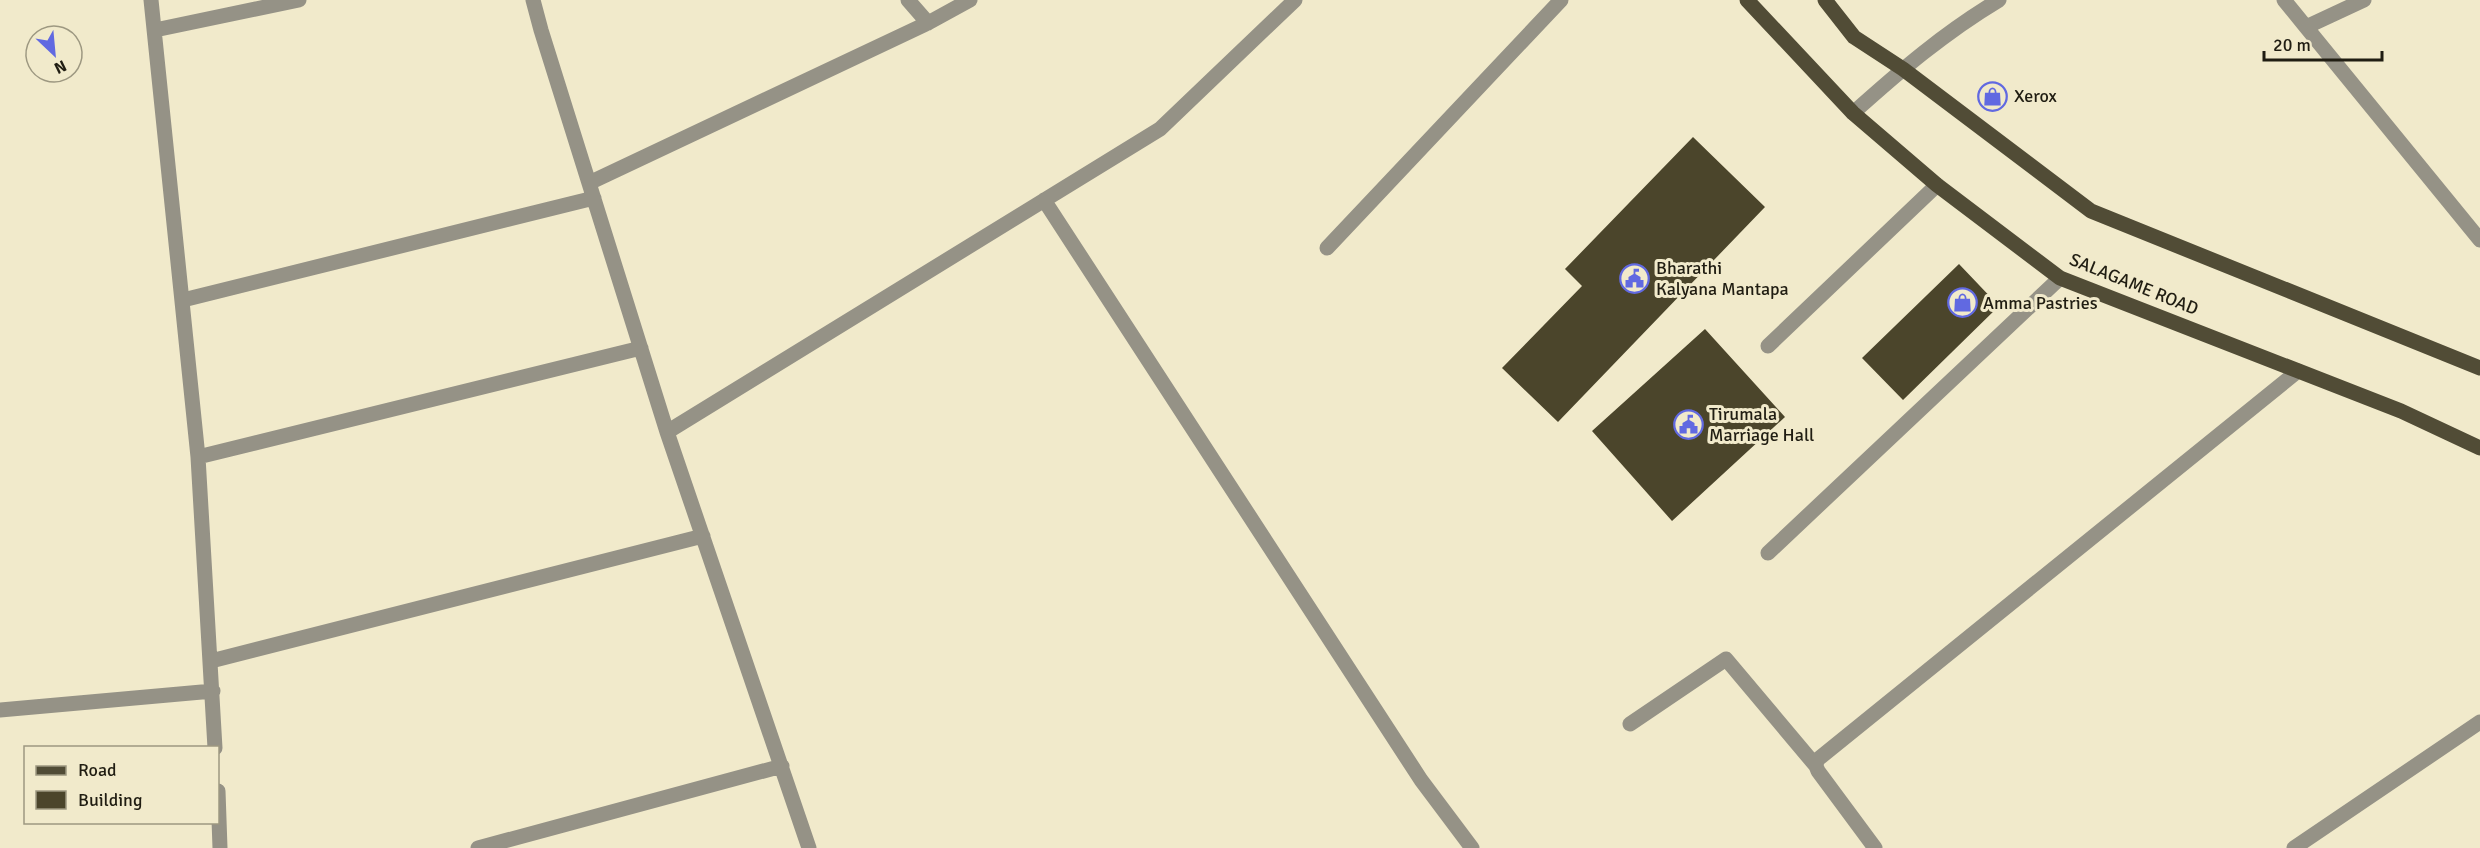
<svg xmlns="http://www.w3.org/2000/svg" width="2480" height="848" font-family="Signika,sans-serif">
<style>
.building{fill:#4b452b}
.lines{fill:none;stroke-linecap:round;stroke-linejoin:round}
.minor{stroke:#959286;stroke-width:15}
.major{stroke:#514c36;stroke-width:15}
.labels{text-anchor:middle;stroke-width:6;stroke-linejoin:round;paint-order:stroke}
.poi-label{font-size:18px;fill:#201d12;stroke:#f1eacb;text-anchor:start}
.street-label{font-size:18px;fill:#201d12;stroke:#f1eacb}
</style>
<rect width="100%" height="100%" fill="#f1eacb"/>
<path class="building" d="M1693,137L1765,207L1558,422L1502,368L1582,286L1565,269Z
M1959,264L1999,306L1903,400L1862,358Z
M1705,329L1785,417L1672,521L1592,431Z"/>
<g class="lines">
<path class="minor" d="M151,0L198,457L215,748
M533,0L541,30L667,432L809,848
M908,0L928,23
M2284,0L2306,27L2364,0
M2306,27L2480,240
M155,30L299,0
M1853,113C1901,70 1944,33 1999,0
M589,183L928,23L970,0
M1044,200L1421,780L1472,848
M1327,248L1561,0
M183,300L594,198
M1768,346L1937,185
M667,432L1160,129L1295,0
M198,457L641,348
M1768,553L2060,278
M211,661L703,536
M0,710L213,691
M1630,724L1726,659L1816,766
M218,791L220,848
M478,848L782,766
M1875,848L1818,771L1816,766L1817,760L2298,371
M2294,848L2480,722"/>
<path class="major" d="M1747,0L1853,113L1937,185L2060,278L2401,411L2480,448
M1825,0L1854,37L1903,69L2091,211L2480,368"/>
</g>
<defs>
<symbol id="shop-ring" viewBox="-11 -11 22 22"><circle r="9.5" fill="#f1eacb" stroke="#6169e1" stroke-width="1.5"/><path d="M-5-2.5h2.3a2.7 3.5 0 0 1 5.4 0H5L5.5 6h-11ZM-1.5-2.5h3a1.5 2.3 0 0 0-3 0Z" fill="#6169e1"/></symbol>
<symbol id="civic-ring" viewBox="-11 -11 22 22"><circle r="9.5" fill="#f1eacb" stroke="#6169e1" stroke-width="1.5"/><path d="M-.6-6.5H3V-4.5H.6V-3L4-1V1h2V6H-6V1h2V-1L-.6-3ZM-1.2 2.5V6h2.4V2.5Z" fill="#6169e1"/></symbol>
</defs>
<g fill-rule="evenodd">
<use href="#shop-ring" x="1976" y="80" width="33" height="33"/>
<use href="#civic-ring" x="1618" y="262" width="33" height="33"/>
<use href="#shop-ring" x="1946" y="286" width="33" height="33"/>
<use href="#civic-ring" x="1672" y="408" width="33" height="33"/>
</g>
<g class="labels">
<g class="poi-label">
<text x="2014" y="102">Xerox</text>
<text x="1656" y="274">Bharathi<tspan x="1656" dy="21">Kalyana Mantapa</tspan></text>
<text x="1983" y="309">Amma Pastries</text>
<text x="1709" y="420">Tirumala<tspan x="1709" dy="21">Marriage Hall</tspan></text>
</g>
<g class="street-label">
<text transform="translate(2134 284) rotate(22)" y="6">SALAGAME ROAD</text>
</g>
</g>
<rect x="24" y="746" width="195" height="78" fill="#f1eacb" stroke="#9d9881" stroke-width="1.5"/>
<rect x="36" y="766" width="30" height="9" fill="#514c36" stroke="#9d9881" stroke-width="1.5"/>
<text x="78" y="776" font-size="18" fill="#201d12">Road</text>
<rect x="36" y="791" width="30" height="18" fill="#4b452b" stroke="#9d9881" stroke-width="1.5"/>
<text x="78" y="806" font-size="18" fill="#201d12">Building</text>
<g transform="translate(54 54) rotate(154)"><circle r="28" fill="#f1eacb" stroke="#9d9881" stroke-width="1.5"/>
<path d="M0-4.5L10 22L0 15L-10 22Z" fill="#6169e1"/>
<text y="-9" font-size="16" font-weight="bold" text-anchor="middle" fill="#201d12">N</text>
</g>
<path d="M2264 51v9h118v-9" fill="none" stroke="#201d12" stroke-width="3"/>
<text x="2273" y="51" font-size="18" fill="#201d12" stroke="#f1eacb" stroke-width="4.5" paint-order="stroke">20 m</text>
</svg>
